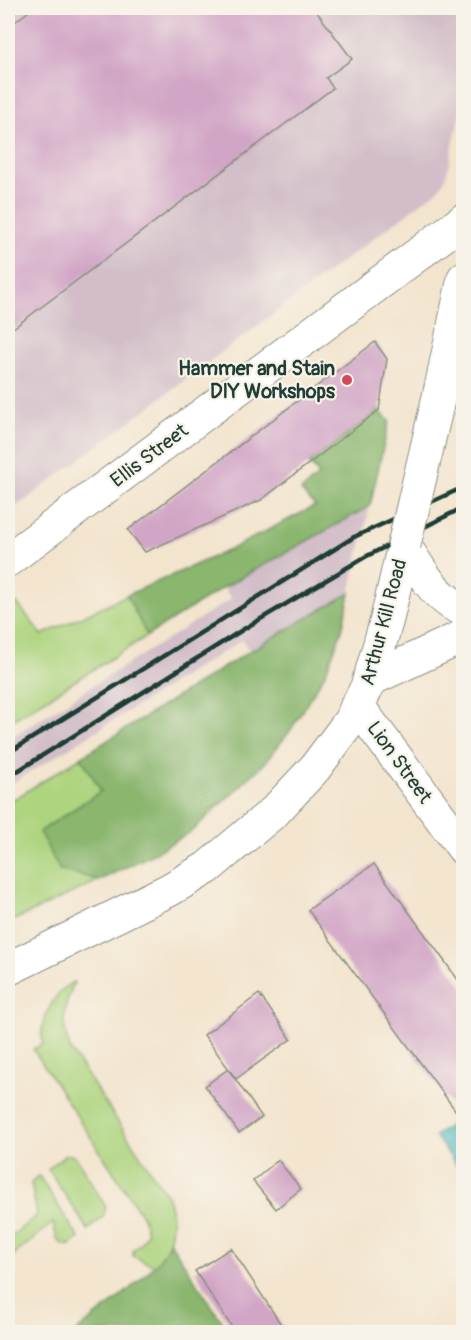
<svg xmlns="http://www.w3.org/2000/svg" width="471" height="1340" font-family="Pangolin,sans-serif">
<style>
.industrial{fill:#d2bdc8}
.green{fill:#add47f;stroke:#66885a;stroke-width:1.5}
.forest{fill:#8ab66e;stroke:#547a51;stroke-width:1.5}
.water{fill:#46b5bf;stroke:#32797a;stroke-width:1.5}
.building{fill:#d1a5c6}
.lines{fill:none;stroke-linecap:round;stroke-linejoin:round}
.street-casing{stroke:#899080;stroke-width:35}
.secondary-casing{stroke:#899080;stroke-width:35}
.street{stroke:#fff;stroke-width:33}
.secondary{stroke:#fff;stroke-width:33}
.rail{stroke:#1f3d34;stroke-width:4.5}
.secondary-bridge-casing{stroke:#899080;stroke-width:35;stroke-linecap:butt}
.secondary-bridge{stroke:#fff;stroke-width:33}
.poi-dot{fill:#d1495b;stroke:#f7f3e8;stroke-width:2}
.labels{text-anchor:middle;stroke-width:4.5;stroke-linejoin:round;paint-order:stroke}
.poi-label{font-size:20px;font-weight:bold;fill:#1f3d34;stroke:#f7f3e8;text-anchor:end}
.street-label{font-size:20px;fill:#1f3d34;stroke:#f7f3e8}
</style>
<rect width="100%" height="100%" fill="#f7f3e8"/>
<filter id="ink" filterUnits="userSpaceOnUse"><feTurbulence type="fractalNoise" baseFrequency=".0167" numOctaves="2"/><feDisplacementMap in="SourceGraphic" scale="12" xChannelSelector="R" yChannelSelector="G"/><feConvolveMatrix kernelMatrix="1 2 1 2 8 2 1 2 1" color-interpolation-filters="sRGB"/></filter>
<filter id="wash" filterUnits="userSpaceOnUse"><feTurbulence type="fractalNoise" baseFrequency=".008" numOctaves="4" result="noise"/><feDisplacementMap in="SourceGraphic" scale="24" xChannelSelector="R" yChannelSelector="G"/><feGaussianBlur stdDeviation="1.35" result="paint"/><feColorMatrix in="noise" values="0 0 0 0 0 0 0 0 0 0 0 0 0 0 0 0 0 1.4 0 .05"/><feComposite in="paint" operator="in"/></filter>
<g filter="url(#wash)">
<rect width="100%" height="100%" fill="#f3e4cd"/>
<path class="industrial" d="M8,8L464,9L463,99L448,169L445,179L438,190L8,513Z
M370,506L350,593L250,651L242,640L8,786V739L231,599L224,587Z"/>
<path class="green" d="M127,595L147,636L8,723V609L17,603L42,635Z
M81,757L102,791L60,870L100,880L8,923V803Z
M74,982C63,1010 60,1023 71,1051L168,1197C176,1222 172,1246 155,1266L133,1256V1250L141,1243L147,1233L143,1217L33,1049L43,1044C37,1024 55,990 74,982Z
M65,1155H71L76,1157L106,1207L103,1217L88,1230L48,1169Z
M39,1176L79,1238L71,1245C55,1247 56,1233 53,1223L8,1260V1239L37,1215L31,1183Z"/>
<path class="forest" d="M379,410L389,421L370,506L224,587L147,636L127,595L231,549L315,506L301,491L319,475L309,463Z
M350,593L342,630L326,672L290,731L265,763L191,832L149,856L100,880L60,870L39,832L101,791L81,757L250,651Z
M170,1242L229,1332H76C101,1312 160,1270 170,1242Z"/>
<path class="water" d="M453,1123L463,1138V1161L457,1166L435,1136Z"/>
<g id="blocks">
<path class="building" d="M33,8H314L352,59L326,78L333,88L8,332V27Z
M375,342L387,359L379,410L261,500L145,552L128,530Z
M374,864L464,988V1122L308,910Z
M259,994L291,1039L236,1079L204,1035Z
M228,1069L262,1117L239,1133L205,1086Z
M278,1160L301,1189L276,1209L253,1181Z
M231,1248L286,1332H235L195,1271Z"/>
</g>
</g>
<g filter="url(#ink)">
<use href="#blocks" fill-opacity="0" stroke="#899080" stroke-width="1.5"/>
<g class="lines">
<defs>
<path id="street" d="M404,545C421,570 434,598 464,610
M8,560L464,220
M369,680L464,636
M357,705L464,849"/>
<path id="secondary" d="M441,388L464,278
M8,969L169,890L207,868L275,811L315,768L350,721L368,685L387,619L404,545"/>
</defs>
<use href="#street" class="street-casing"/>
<use href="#secondary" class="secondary-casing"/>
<use href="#street" class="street"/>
<use href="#secondary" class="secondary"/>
<path class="rail" d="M8,753L354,537L464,487
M8,777L247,627L365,557L464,507"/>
<defs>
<path id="secondary-bridge" d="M404,545L441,388"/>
</defs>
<use href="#secondary-bridge" class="secondary-bridge-casing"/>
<use href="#secondary-bridge" class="secondary-bridge"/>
</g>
</g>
<circle class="poi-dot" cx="347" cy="380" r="6"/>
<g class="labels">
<g class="poi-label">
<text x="335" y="375">Hammer and Stain<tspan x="335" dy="23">DIY Workshops</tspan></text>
</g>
<g class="street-label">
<text transform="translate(149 455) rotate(-37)" y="7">Ellis Street</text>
<text transform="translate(383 622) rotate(-75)" y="7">Arthur Kill Road</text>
<text transform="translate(400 762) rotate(54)" y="7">Lion Street</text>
</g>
</g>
<rect width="471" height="1340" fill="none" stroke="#f7f3e8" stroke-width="30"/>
</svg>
